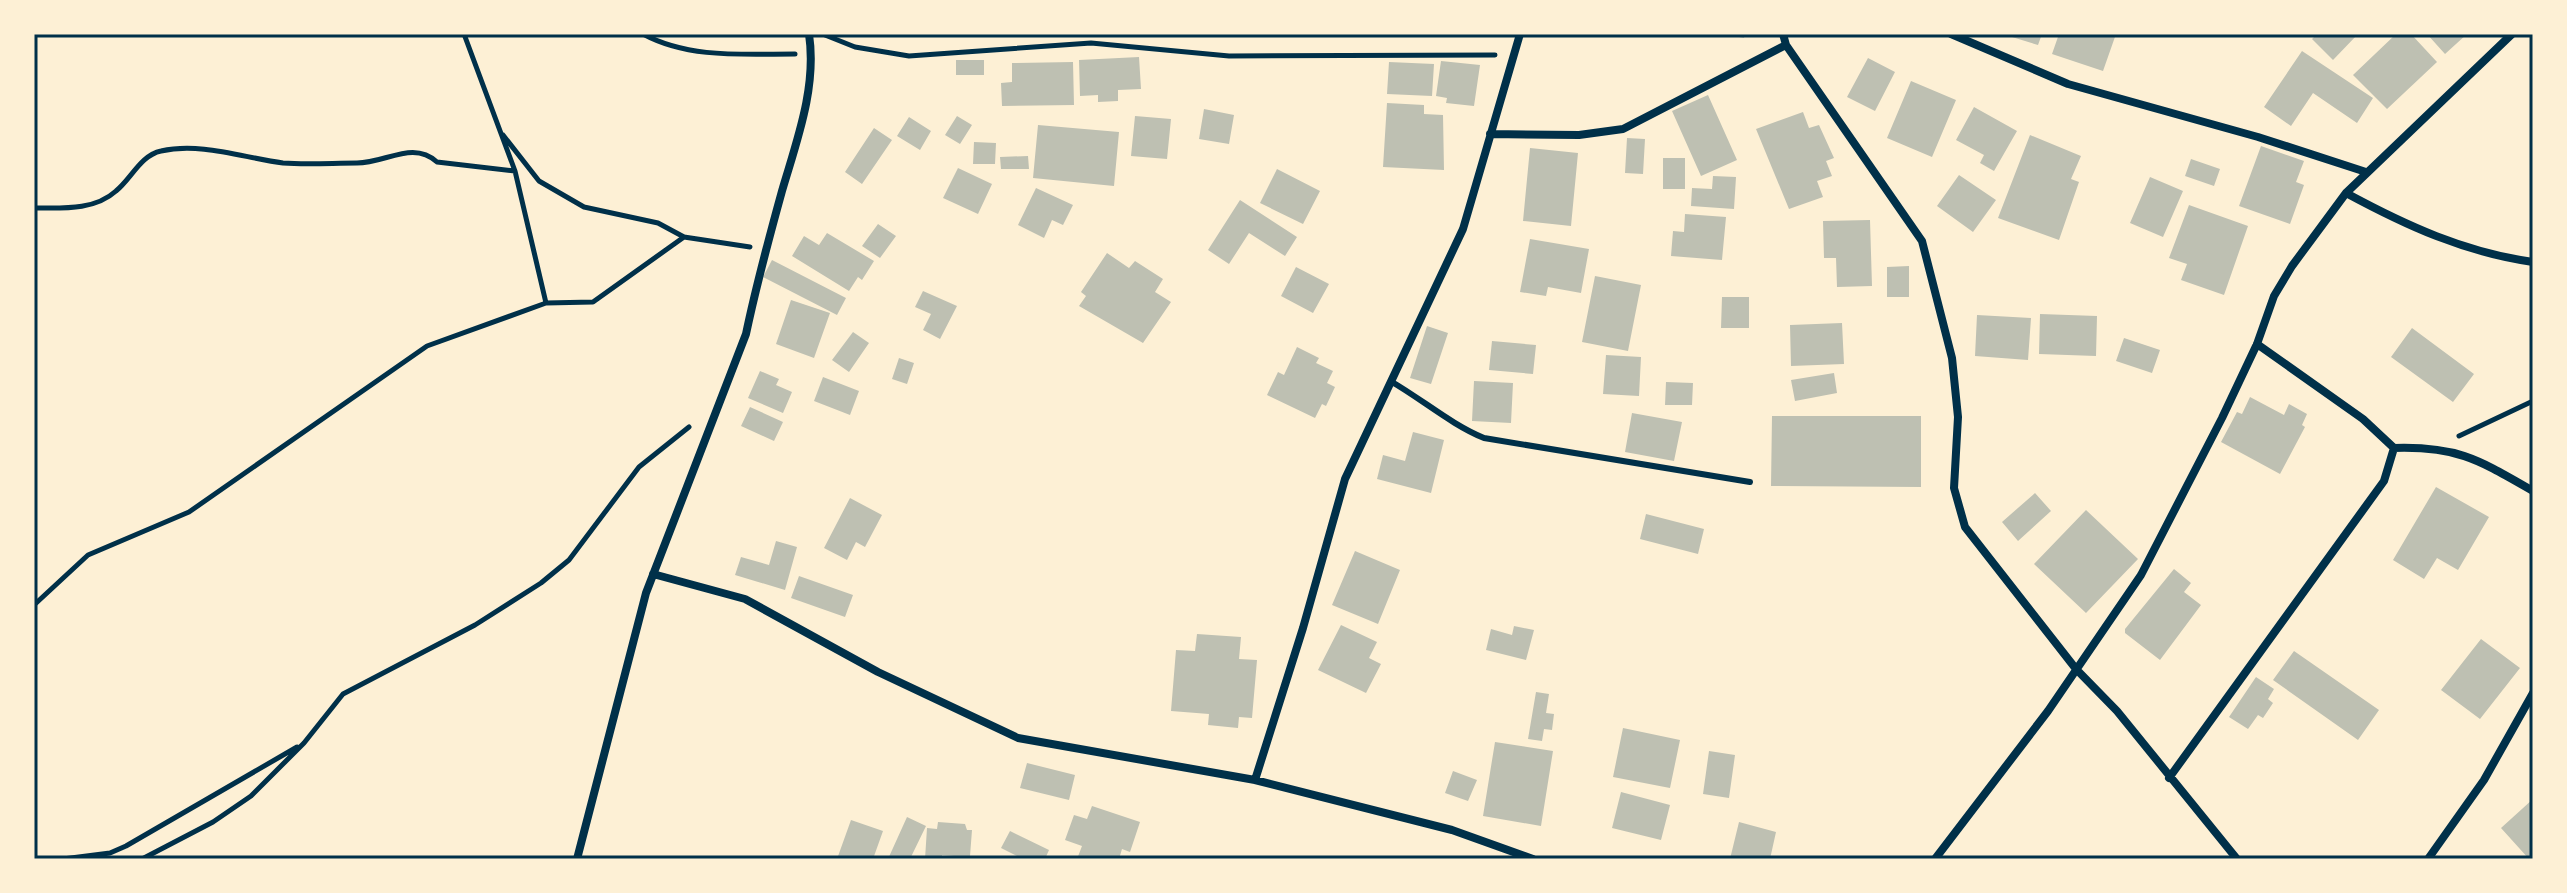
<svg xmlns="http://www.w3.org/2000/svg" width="2567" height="893" font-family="'Noto Sans',sans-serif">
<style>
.building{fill:#bec0b2}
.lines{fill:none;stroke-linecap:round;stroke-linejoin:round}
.path{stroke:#003049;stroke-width:5}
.service{stroke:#003049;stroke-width:6}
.minor{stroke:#003049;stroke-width:8}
.neatline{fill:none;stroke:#003049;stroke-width:3}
</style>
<rect width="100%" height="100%" fill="#fdf0d5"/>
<path class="building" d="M1724,34H1745L1744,38Z
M2013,34H2042L2038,45L2012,37Z
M2059,34H2116L2103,71L2052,54Z
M2317,34H2358L2333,60L2312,39Z
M2396,34H2411L2437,62L2387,109L2353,75Z
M2427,34H2467L2445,54Z
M2302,51L2373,98L2357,123L2313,93L2291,126L2264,107Z
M1139,57L1141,89L1118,90V101L1098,102V95L1080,96L1079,60Z
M1868,58L1895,72L1875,111L1847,97Z
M956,60H984V75H956Z
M1441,61L1480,65L1474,106L1446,103L1447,98L1436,96Z
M1073,62L1074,105L1002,106L1001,83L1012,82V63Z
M1389,62L1434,64L1432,96L1387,94Z
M1911,81L1956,100L1932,157L1887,138Z
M1708,95L1737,160L1701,176L1672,111Z
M1387,103L1424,105V114L1443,115L1444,170L1383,167Z
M1974,107L2017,131L1994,171L1980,163L1984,155L1956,140Z
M1204,109L1234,115L1229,144L1199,139Z
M1803,112L1809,128L1819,125L1834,158L1826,161L1832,176L1817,181L1823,197L1789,209L1756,129Z
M957,116L972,125L960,144L945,135Z
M1135,116L1171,119L1167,159L1131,156Z
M909,117L931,131L920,150L897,136Z
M1038,125L1119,132L1114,186L1033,178Z
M874,128L892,140L862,184L845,172Z
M2030,135L2081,156L2071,179L2079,182L2059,240L1998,218Z
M1627,138L1645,139L1643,174L1625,173Z
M974,142L996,143L995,164H973Z
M2261,146L2304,161L2296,182L2304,185L2290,224L2239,206Z
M1530,148L1578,153L1571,226L1523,221Z
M1028,156L1029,169H1001L1000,157Z
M1663,158H1685V189H1663Z
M2191,159L2220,169L2214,186L2185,176Z
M958,168L992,184L978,214L943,198Z
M1277,169L1320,191L1303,224L1260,203Z
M1959,175L1996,200L1973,232L1937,206Z
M1713,176L1736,177L1734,209L1691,206L1692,188L1712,189Z
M2150,177L2183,191L2163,237L2130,223Z
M1036,188L1073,205L1063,225L1052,220L1044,238L1018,225Z
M1240,200L1297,237L1285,256L1249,233L1229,264L1208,250Z
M2189,205L2248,226L2224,295L2181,280L2187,264L2169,258Z
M1685,214L1726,217L1722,260L1671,256L1673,231L1684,232Z
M1870,220L1872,286L1837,287L1836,258H1824L1823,221Z
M878,224L896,236L880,258L862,246Z
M827,233L874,261L862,280L858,277L849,291L792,256L804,236L819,245Z
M1530,239L1589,249L1581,293L1548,287L1546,296L1520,292Z
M1107,253L1129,268L1135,261L1163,279L1155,292L1171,302L1143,343L1079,306L1086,296L1081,292Z
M772,260L846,298L837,315L763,277Z
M1909,266V297H1887V267Z
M1296,267L1329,284L1313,313L1281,296Z
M1595,276L1641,285L1628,351L1582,342Z
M923,291L957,306L940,339L923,330L931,314L915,307Z
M1722,297H1749V328H1721Z
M791,300L830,313L814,358L776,344Z
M2040,314L2097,316L2096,356L2039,354Z
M1977,315L2031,318L2028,360L1975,356Z
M1842,323L1844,364L1791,366L1790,325Z
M1427,326L1448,333L1431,384L1410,378Z
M2412,328L2474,374L2453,402L2391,357Z
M853,332L869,343L849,372L832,360Z
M2124,338L2160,350L2152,373L2116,361Z
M1492,341L1536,345L1533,374L1489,370Z
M1297,347L1319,358L1316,363L1333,371L1327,383L1335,387L1326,406L1322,404L1315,418L1267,395L1278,372L1284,375Z
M1606,355L1641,357L1639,396L1603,394Z
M899,358L914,363L907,384L892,379Z
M760,371L779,379L776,385L792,392L783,413L748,398Z
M1834,373L1837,393L1795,401L1791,380Z
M823,377L859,391L850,415L814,401Z
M1474,381L1513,383L1511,423L1472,421Z
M1666,382L1693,383L1692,405H1665Z
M2250,397L2284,415L2289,404L2307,414L2302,425L2305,427L2280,474L2221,442L2237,412L2242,414Z
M750,407L783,422L774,441L741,426Z
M1632,413L1682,422L1674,461L1625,452Z
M1772,416H1921V487L1771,486Z
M1413,432L1444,440L1431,493L1377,479L1383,455L1405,461Z
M2436,487L2489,517L2458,570L2437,558L2424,579L2393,560Z
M2035,493L2051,511L2018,541L2002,522Z
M850,498L882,515L865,547L856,542L847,560L824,548Z
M2086,510L2138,559L2086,613L2034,564Z
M1646,514L1704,529L1698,554L1640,539Z
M776,541L797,547L785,590L735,575L741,557L769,565Z
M1355,551L1400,570L1378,624L1332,605Z
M2174,569L2191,583L2184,592L2201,605L2160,660L2125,633V629Z
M799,576L853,595L845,617L791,598Z
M1341,625L1377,642L1369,658L1381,664L1366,693L1318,670Z
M1514,626L1534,630L1526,660L1486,650L1491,629L1512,635Z
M1197,634L1241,637L1239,659L1257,660L1252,718L1239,717L1238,728L1208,725L1209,714L1171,711L1176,650L1195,651Z
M2481,639L2520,668L2480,719L2441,690Z
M2294,651L2379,710L2358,740L2273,680Z
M2256,677L2274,689L2268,699L2273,703L2263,718L2258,715L2248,729L2229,717Z
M1536,692L1549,694L1546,713L1554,714L1552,730L1544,729L1542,741L1528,739Z
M1623,728L1680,740L1670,788L1613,777Z
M1495,742L1553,751L1541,826L1483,816Z
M1709,751L1735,755L1729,798L1703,794Z
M1027,763L1075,775L1069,800L1020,788Z
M1453,771L1477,780L1468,801L1445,793Z
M1621,792L1670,805L1661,840L1612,828Z
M2533,799V859H2529L2501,828Z
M1092,806L1140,822L1130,852L1122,849L1119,859H1077L1082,846L1065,840L1074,815L1087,819Z
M907,817L926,826L910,859H888Z
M851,820L883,831L873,859H837Z
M938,822L965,824L967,830H972L970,856L953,859L954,856L942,855V859H925L927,828L937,829Z
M1739,822L1776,832L1770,859H1730Z
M1010,831L1049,850L1045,859H1015L1017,856L1001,848Z"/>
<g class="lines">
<path class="path" d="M464,34L515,171L546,303
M643,34C689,59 745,54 795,54
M825,35L855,47L909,56L1091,43L1229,56L1495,55
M503,135L539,181L584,207L658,223L684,237L750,247
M34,208C61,208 94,211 116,191C131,179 141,155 161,151C201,142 244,158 283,163C307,165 333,163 357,163C386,163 413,140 437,162L515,171
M2459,436L2533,401
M34,605L88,555L189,512L427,346L546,303L593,302L684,237
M63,859L110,853L126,846L297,747
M142,859L213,822L251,796L304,743L343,694L475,625L541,583L569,560L639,467L689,427"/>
<path class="service" d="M1392,382C1423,400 1452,425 1484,438L1750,482"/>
<path class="minor" d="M1783,34L1786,45L1922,241L1952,358L1958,417L1954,488L1965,527L2076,669L2117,711L2237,859
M1951,34L2068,84L2258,137L2366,172
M1490,134L1579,135L1623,129L1786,45
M2346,193C2407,226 2464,252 2533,262
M2394,448C2458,446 2479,460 2533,491
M653,574L745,599L878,672L1018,738L1255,780L1452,830L1533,859
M2169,778L2384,481L2394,448L2363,419L2257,344
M1255,780L1303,628L1345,479L1463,229L1520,34
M577,859L646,593L746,334C756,286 769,238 782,191C797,140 817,87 809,34
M1935,859L2048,711L2141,575L2222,418L2257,344L2274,296L2292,266L2346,193L2512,34
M2428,859L2484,780L2533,693"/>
</g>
<rect width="2567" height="893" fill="none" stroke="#fdf0d5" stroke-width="72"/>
<rect x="36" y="36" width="2495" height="821" class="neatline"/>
</svg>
